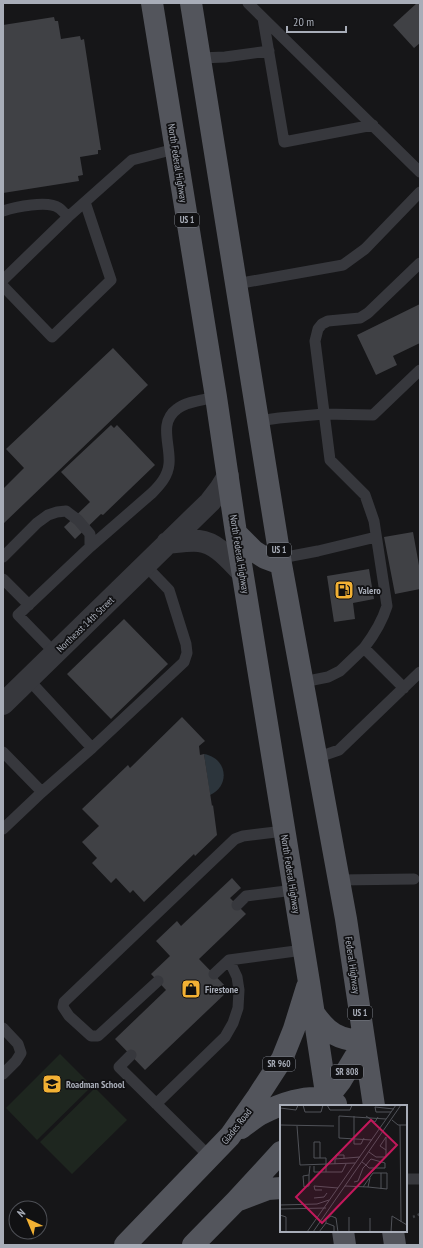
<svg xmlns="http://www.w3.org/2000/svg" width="423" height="1248" font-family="'PT Sans Narrow',sans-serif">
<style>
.green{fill:#1e261f}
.water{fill:#2c353c}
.building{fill:#404145}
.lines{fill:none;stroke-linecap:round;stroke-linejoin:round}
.path{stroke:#3d3f44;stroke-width:2.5;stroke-dasharray:2 3;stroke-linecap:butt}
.lane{stroke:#37383d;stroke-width:11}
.street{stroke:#37383d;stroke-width:22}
.primary{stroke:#53555c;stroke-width:22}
.labels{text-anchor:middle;stroke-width:3.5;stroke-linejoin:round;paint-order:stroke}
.shield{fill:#111113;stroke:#7b7e86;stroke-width:1}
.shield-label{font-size:9px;font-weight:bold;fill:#a8adb8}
.street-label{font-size:10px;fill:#a8adb8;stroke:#111113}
.poi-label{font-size:10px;font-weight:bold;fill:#a8adb8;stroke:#111113;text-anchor:start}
.inset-road{fill:none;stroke:#505258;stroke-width:1}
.view{fill:#c2185b;fill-opacity:0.15;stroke:#c2185b;stroke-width:2}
.inset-edge{fill:none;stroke:#a8adb8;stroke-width:2}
</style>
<rect width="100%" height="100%" fill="#161618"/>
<path class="green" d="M60,1054L92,1086L37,1140L6,1108Z
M95,1088L127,1120L72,1174L40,1142Z"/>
<path class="water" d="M204,754C227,758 231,785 210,795Z"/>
<path class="building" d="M417,3H420V43L414,48L393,25Z
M54,17L55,21H58L61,39L80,36L81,40L84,39L101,150H98V154L80,157L83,175L78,176L79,181L3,193V25Z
M420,304V343L393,356L397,365L376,375L357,335Z
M113,348L148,385L3,524V489L24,468L6,449Z
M111,425L114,428L117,425L155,465L103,515L101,514L75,539L64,527L90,502L61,472Z
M413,532L420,571V589L395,594L384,537Z
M369,569L374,599L353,603L355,619L334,622L327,576Z
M124,619L168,664L111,719L67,674Z
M182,717L205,741L199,746L200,755L204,754L212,806L213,805L217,835L195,856L194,854L144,902L133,890L130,893L116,878L111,883L92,863L97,858L82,842L99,826L82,809L128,765L130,768Z
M232,878L241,888L230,898L246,914L199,959L229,990L145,1070L115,1039L166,990L151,974L170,956L156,941L177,921L181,926Z"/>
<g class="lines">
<path class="path" d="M413,1217L420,1214"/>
<path class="lane" d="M248,3L263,18
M200,58L225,57L269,51
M373,125L284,142L263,18L420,172
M3,211C15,207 48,200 59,208C62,210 65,214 68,217
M3,280L68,217L132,160L175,149
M236,284L343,265L365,249L420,192
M3,286L52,337L111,280L85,202
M258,421L279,418L324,414L373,415L420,370
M3,557L37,523L48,515L57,512L66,511L78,520L90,534V547
M281,558L318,551L376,537
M3,579L29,605
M364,648C374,635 382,622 387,606L374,521L365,495L330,460L315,341L318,329L322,324L328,321L360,318L368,313L420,263
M55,653L18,615L90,547L152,493C160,485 168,476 169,464C171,445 158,423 177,409C187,401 204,400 216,397
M28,679L92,748
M303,682L328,677L340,671L364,648L404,688
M3,752L42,792L92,748L184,662L187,653L186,644L169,590L145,565
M316,758L339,750L420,672
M3,829L42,792
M339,880L414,879
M237,905L246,896L294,890
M214,974L229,960L303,950
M158,981L98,1036H91L69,1016L63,1007L64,1002L235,839L243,836L284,831
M3,1028L18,1044L21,1053L16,1061L3,1074
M131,1055L119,1067L210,1157
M156,1104L225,1037L233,1023L238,1008L239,990L237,977L229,960
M406,1179H420"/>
<path class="street" d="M167,543C178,542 189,540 199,541C217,543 230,560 242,572
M3,704L210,502L220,489L228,476"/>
<path class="primary" d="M152,3L216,397L236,533L309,982L328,1106
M191,3L281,564L346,919L374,1106
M236,533L254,551L265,558L281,564
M313,1012C328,1034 338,1039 364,1042L340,1082L321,1106
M241,1128C247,1124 254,1118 261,1114C278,1105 309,1093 328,1100C330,1101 333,1102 336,1104
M239,1200L268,1189L281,1188
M343,1231L345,1245
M393,1231L395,1245
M125,1245L230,1136L258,1096L282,1059L294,1029L307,987
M193,1245L236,1201L281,1152"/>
</g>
<defs>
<symbol id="fuel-square" viewBox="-11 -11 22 22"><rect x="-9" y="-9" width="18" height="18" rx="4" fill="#f2b134" stroke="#111113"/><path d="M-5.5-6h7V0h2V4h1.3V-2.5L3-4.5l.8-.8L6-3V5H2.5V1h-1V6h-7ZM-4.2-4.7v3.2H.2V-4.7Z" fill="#111"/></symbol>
<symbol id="shop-square" viewBox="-11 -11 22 22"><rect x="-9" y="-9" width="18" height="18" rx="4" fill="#f2b134" stroke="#111113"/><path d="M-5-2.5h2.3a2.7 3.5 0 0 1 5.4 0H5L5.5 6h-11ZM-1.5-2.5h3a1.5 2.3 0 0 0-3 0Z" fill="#111"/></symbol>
<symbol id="school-square" viewBox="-11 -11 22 22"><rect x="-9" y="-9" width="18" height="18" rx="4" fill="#f2b134" stroke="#111113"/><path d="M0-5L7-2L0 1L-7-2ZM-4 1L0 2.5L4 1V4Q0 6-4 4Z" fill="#111"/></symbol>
</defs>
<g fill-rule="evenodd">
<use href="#fuel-square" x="333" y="579" width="22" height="22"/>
<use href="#shop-square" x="180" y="978" width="22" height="22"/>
<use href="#school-square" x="41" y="1073" width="22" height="22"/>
</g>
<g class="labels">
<g class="shield">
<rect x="175" y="213" width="24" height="14" rx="3"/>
<rect x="267" y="543" width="24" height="14" rx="3"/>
<rect x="348" y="1006" width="24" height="14" rx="3"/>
<rect x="263" y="1057" width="32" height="14" rx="3"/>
<rect x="331" y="1065" width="32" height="14" rx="3"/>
</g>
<g class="shield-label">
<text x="187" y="223">US 1</text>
<text x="279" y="553">US 1</text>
<text x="360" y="1016">US 1</text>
<text x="279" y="1067">SR 960</text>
<text x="347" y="1075">SR 808</text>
</g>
<g class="street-label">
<text transform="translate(178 163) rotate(81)" y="4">North Federal Highway</text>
<text transform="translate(240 554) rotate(81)" y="4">North Federal Highway</text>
<text transform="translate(85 624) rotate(-44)" y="4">Northeast 14th Street</text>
<text transform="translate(291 874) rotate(81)" y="4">North Federal Highway</text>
<text transform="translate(353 965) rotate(82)" y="4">Federal Highway</text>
<text transform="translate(236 1126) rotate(-52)" y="4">Glades Road</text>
</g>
<g class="poi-label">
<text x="358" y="594">Valero</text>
<text x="205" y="993">Firestone</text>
<text x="66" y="1088">Roadman School</text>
</g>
</g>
<g transform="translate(280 1105)">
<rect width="127" height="127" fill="#161618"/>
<path class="inset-road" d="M23,0L25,7H41L43,0M47,0L50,5H70L72,0M0,3L16,5L18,0M111,7H96L95,2L114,4M74,11V39H81L84,33M86,11L95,17L98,12M112,15L118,20H127M0,20L54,21M120,20L121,117M17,21L20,60L75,58M92,35L59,33V11L106,14M89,47L96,52H106V32L100,41L106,45M40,53V37H34V53H46V67H62L66,59M56,54V50H64V54M55,59V54L80,52M34,61V67H46M101,68V84M29,70L23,71L24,82L29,81V70L30,61M74,77L78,76L83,63L86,60L90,55L91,54L105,58V63H89L86,60L82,57M65,81L88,82L90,73M83,82L93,68H107V84L88,82M42,85H35L34,81L58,83M34,93L44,92L47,88M0,100L37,99L49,95M0,104L46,103M0,110L6,112V127M69,112V127M90,113V127M47,114L51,111L56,113L58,127M46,118L54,121V127M27,127L116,0M33,127L121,0M39,127L46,118V113M111,127L112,111L127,120"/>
<path class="view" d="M91,15L117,40L42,118L16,92Z"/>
<rect width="127" height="127" class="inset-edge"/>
</g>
<rect width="423" height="1248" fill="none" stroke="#a8adb8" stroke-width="8"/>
<g transform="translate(28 1220) rotate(316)"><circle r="19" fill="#111113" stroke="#4d4f55"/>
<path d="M0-3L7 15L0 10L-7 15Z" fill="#f2b134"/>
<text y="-6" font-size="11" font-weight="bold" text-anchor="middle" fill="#a8adb8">N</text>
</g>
<path d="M287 26v6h59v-6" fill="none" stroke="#a8adb8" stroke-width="2"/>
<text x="293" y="26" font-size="12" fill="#a8adb8" stroke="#111113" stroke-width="3" paint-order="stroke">20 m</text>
</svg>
